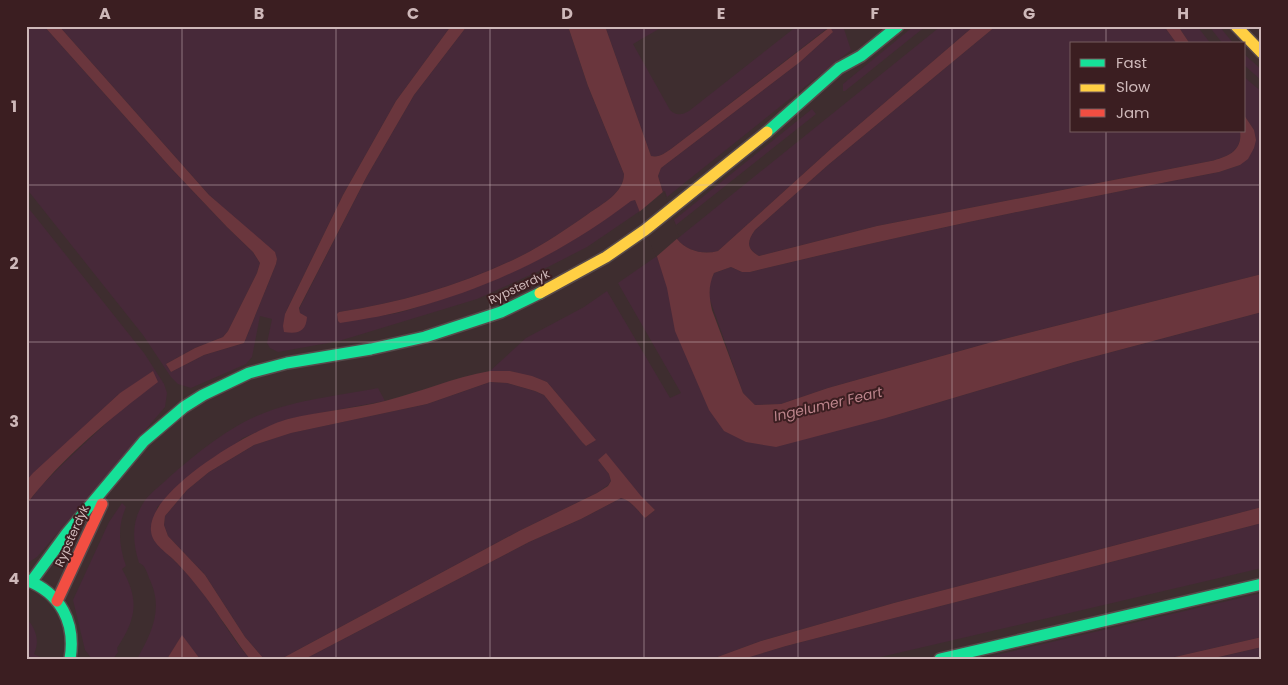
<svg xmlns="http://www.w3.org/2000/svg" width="1288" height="685" font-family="Poppins,sans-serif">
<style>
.green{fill:#472939}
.water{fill:#6a363d}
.pier{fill:#3e2d2f}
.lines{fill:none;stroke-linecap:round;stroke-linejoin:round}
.fast-casing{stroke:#574a4b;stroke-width:14}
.slow-casing{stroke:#574a4b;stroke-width:14}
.jam-casing{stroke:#574a4b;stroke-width:14}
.fast{stroke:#16e098;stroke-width:11}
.slow{stroke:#ffcf43;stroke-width:11}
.jam{stroke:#f24e42;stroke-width:11}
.grid{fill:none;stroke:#ceb8b9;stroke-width:1;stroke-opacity:0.55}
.labels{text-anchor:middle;stroke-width:4;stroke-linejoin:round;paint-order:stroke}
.street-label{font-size:12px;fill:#ceb8b9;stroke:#3b1e21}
.water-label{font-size:14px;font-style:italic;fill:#bc848b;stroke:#3b1e21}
.neatline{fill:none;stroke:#ceb8b9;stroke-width:2}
.grid-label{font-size:16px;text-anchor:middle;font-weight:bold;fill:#ceb8b9}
</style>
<rect width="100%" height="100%" fill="#3e2d2f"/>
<path class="green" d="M26,26H44L171,168L227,227L253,252L260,263L257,273L228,331L223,337L195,348L166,364L171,372L204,355L244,343L276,264L277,258L209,195L59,26H451L396,101L343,195L285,314L300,313L299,309L367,176L414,95L467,26H568L588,86L624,174C624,193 602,204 588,214C565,230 542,246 517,258C462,285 400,303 339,312C354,313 370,316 385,315C402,313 420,306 436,301C506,279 573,246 631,200H635L640,211L587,247L548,267L477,299L339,341L278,352L270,348L267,343L272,319L260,316L252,357L246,364L191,388L178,384L171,377L143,335L26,188Z
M605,26H627L628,28L631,26H664L633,44L670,110C676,116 682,115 689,111L797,26H843L851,50L667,197L665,191L663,192L658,176L661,168L800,62L833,32L829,27L671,149C665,153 659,158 651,156Z
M914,26H926L845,91H843V84Z
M941,26H974L833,147L718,251C703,255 687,251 677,239Z
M996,26H1164L1177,44H1072V131H1240C1243,151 1227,157 1211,161L877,226L759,256C746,249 747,241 755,230L828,165Z
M1178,26H1197L1211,44H1190Z
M1209,26H1219L1234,44H1223Z
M1244,54L1262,70V81L1244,65Z
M1244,77L1262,92V274L992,342L828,388L781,404L755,405L743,393L709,297L710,282L714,273L731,267L742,272H750C905,234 1062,202 1219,172L1240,165L1254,130L1244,115Z
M812,109L816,114L676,225L674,220Z
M26,205L144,353L164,384L167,393L165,407L37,557L26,564V505L41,486L66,461L117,413L158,381L120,393L26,481Z
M657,256L709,410L886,418L1074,362L1262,312V507L894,603L761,641L712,659H305L529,542L581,519L621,498C631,500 638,511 645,518L655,510L598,460L609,474L611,481L608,485L597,493L519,531L281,659H264L245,637L205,575L168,536L164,525L165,516L187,490L209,472L254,445L290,433L427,404L490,382L507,383L535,391L544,395L586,446L595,440L547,382L510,371H490L526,338L584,307L607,291L670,398L681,393L618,283Z
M378,388L385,401L288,419L243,438L157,507L156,543C171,557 186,571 198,587C217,610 230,637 250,659H200L182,636L167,659H137C152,632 164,608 149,578C147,572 145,565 139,563C133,543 131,524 142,505C147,496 156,489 163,483C189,459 227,428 259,415C297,399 339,396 378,388Z
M122,503L126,507C117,527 119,546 126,566L122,569C140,601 136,619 117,648L118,652L113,659H92L85,650L73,600L109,522Z
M1262,523V568L872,659H743L786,646Z
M1262,593V637L1166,659H979Z
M26,618C36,628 40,641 34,654L40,657L39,659H26Z
M1262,647V659H1211Z"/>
<path class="water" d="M44,26H59L209,195L275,252L277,259L276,264L244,343L204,355L171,372L166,364L195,348L223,337L228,331L257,273L260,263L253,252L227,227L171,168Z
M451,26H467L414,95L367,176L299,308L300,313L307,317C306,332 298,334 284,332L283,326L285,314L343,195L396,101Z
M568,26H605L651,156C659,158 665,153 671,149L830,27L833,32L800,62L661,168L658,176L677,239C687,251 703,255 718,251L833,147L974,26H996L828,165L755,230C747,241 746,249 759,256L877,226L1211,161C1227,157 1243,151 1240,131H1244V115L1254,130L1256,140L1254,148L1248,159L1240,165L1219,172C1062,202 905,234 750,272H742L731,267L714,273C708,286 709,297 712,310L743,393L755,405L781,404L828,388L992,342L1262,274V312L1074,362L886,418L776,447L746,442L724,431L709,410L675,331L667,288L654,247L635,200L631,201C567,250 493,287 414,308C390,315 365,319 340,323L338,321L337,314L339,312C400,303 462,285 517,258C542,246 565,230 588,214C602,204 624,193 624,174L588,86Z
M1164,26H1178L1190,44H1177Z
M153,371L158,382C111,418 62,457 26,505V481L33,473L120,393Z
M490,371H510L532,376L547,382L596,440L586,446L582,442L544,395L535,391L507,383L490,382L427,404L291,433L254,445L209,472L187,490L165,516L164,525L168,536L205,575L245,637L264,659H250C239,646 231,632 221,619C208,599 193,580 177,563C168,553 152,545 151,531C146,491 254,428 288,419C320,411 354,409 385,401C421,392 454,377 490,371Z
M606,453L641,496L655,510L645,518C638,511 631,500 621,498L581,519L529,542L305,659H281L519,531L597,493L608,486L611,481L609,474L598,460Z
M1262,507V523L786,646L743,659H712L761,641L894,603Z
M182,635L200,659H167Z
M1262,637V647L1210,659H1166Z"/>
<path class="pier" d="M664,191L679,237L656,257L638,213Z"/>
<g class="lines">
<defs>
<path id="fast" d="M767,132L839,68L861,56L898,26
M26,580C61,593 76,623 70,659
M31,582L67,533L144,441L184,407L203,395L249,373L287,363L371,349L425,337L501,312L540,293
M940,659L1262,584"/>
<path id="slow" d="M1236,26L1262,53
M540,293L606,257L645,230L767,132"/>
<path id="jam" d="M57,601L102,504"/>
</defs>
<use href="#fast" class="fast-casing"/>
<use href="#slow" class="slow-casing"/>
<use href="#jam" class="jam-casing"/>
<use href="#fast" class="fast"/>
<use href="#slow" class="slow"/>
<use href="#jam" class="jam"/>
</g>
<path class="grid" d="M182,26V659M336,26V659M490,26V659M644,26V659M798,26V659M952,26V659M1106,26V44M1106,131V659M26,185H1262M26,342H1262M26,500H1262"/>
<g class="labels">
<g class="street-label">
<text transform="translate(519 287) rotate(-25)" y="4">Rypsterdyk</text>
<text transform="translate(72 536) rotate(-66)" y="4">Rypsterdyk</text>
</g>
<g class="water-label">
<text transform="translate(828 404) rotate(-13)" y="5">Ingelumer Feart</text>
</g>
</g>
<rect width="1288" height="685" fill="none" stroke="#3b1e21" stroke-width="55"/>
<rect x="1070" y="42" width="175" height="90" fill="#3b1e21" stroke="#765c5e"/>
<rect x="1080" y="59" width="25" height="8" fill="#16e098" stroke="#765c5e"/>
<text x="1116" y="68" font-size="15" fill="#ceb8b9">Fast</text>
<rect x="1080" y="84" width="25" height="8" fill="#ffcf43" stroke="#765c5e"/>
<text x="1116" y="92" font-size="15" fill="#ceb8b9">Slow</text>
<rect x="1080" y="109" width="25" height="8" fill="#f24e42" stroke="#765c5e"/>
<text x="1116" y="118" font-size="15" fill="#ceb8b9">Jam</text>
<rect x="28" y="28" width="1232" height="630" class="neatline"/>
<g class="grid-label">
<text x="105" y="19">A</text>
<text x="259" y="19">B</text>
<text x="413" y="19">C</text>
<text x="567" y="19">D</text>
<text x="721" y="19">E</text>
<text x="875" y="19">F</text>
<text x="1029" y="19">G</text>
<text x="1183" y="19">H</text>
<text x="14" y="112">1</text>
<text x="14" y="269">2</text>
<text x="14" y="427">3</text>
<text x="14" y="584">4</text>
</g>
</svg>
